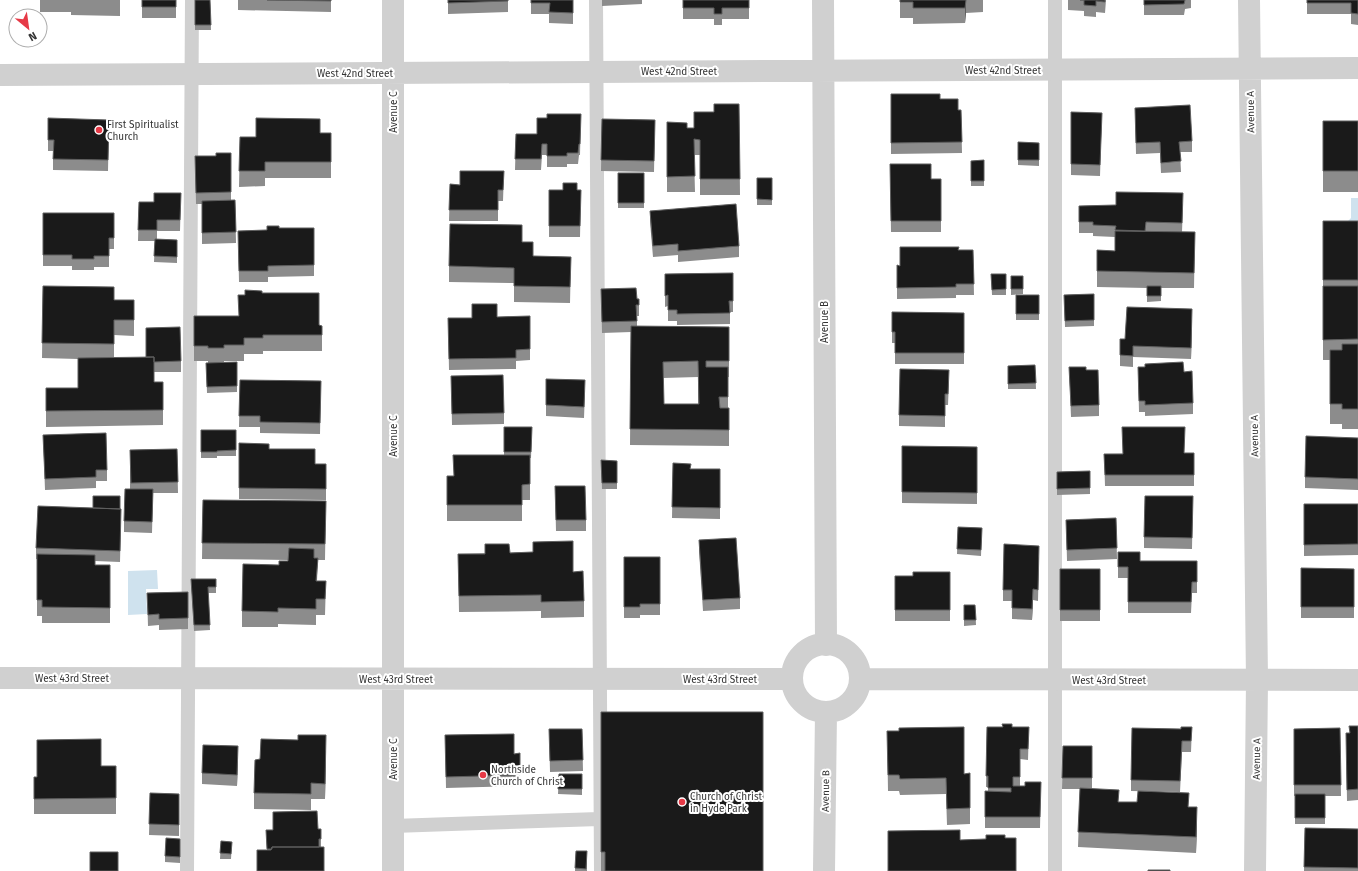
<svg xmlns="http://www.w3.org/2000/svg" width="1358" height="871" font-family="'Fira Sans',sans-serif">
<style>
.water{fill:#cfe2ee}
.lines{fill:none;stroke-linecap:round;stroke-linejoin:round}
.lane{stroke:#d0d0d0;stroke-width:14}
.street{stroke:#d0d0d0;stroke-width:22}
.wall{fill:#8c8c8c;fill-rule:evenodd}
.shaded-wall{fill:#5f5f5f}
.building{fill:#1a1a1a;stroke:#5f5f5f;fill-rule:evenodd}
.poi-dot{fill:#e63946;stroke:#fff;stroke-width:1.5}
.labels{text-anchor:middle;stroke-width:4;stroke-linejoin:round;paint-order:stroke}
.street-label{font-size:10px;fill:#333;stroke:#fff}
.poi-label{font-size:10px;fill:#333;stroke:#fff;text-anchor:start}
</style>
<rect width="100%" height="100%" fill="#fff"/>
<path class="water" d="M1351,198H1358V231L1340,229L1351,218Z
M157,570L158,589H146L147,614L128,615V571Z"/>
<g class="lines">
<path class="lane" d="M596,0L601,871
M1055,0V871
M393,826L599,819
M187,871L192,0"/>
<path class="street" d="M393,0V871
M823,0L826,645
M1249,0L1257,680L1255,871
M0,75L1358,68
M792 678a34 34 0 1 1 68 0a34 34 0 1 1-68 0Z
M0,678L792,679
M860,679L1358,680
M824,871L826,712"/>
</g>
<path class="wall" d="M40,0H120V16L71,15V12H40Z
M142,0H176V18H142Z
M195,0H210L211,30H195Z
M238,0H331V12L238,10Z
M448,0H508V12L448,14Z
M531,0H573V24L549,23V14H531Z
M602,0H642V4L602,6Z
M683,0H749V19H722V25H714V19H683Z
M900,0H983V12L966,13L965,23L913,24V18H900Z
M1068,0H1106L1105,13L1096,12V17L1084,16V11L1068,10Z
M1144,0H1191V8L1185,9L1184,15H1144Z
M1307,0H1358V25L1351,24V14H1307Z
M891,94L940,99L958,110H961L962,153L891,154Z
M739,104L740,195H700V155H694L695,192H667V122L687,128H694L714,112Z
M1135,108L1192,141V152H1180L1181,172L1161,173L1160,153L1136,154Z
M1071,112L1102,113L1100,176L1071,175Z
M581,114L580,155H579L578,164H567V167H547V155H542L541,170H515L516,134H537L547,118Z
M602,119L655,120L654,172L601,171Z
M109,120L108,171L53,170V151H48V140Z
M1323,121H1358V192H1323Z
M320,133H331V178H265V186L239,187L240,137H256Z
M1018,142L1039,143V166L1018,165Z
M231,153V201L235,200L236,243L202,244V204H196L195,156H216Z
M984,160V186H971V161Z
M890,164L931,179H941V232H891Z
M504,171L503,201H498V221H449L450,184L460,185Z
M618,173H644V208H618Z
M757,178H772V205H757Z
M549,190H581L580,237H549Z
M181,193L180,231H157V239L177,240V263L154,262L155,241H138L139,202H154Z
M1183,204L1182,232H1195L1194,288H1161V301L1147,302V288L1097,287V250L1115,251V237L1093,236V233H1079V206Z
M650,211L739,246V257L678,262V255L653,257L650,222Z
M43,213L114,238V249H109V267H94V270H72V266H43Z
M1323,221H1358V429H1342V424H1330V360H1323Z
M314,228V276L268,277V282H239L238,231L267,230Z
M522,242L533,256L571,257L570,303L514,302V283L449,282V266Z
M958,250H973L974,295H956V298L897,299V265L900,266Z
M733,273V312H730V324L677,325V321H668V306L665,307V274Z
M991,274L1006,289V295H992Z
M1011,276H1023V294L1011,295Z
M43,286L114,300H134V336L114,335V357L181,361V372H154V382H163V425L46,427V388H78V359L42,358Z
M601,289L639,299V316H637V326L729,327V377H728V408H729V446L630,445L631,332L602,333ZM698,377V404H664L663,378Z
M262,293L319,325L322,326V351H263V354H244V361H224V362H237V392L207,393L206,363H208V361H194V316H239L245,295Z
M1094,294V326L1065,327L1064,295Z
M1016,295H1039V320H1016Z
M892,312L964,313V364H895V343H892Z
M530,316V360L516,361V369L449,370L448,318H472Z
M1192,320L1191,359L1133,357V367L1120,366V339H1125Z
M1035,365L1036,389H1008V366Z
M1069,367L1086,370L1099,405V416L1071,417Z
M1138,367L1184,372L1193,403V414L1145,416V412H1139Z
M451,376L504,413V424L452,425Z
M546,379L585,391L584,418L546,416Z
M240,380L321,381L320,434L260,433V427H239Z
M949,381L948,405H945V427L899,426V415Z
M504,427H532L531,458H530V500H522V521H447V476H453L504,455Z
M201,430H236V456H217V458H201Z
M43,435L107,470V481H96V488L45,490Z
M1358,438V490L1305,488V477Z
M239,443L315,464H326V500L239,499Z
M902,446L977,447V504L902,503Z
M177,449L178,493H153L152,533L124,532V521L130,489V450Z
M1184,453H1194V486H1105L1104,454Z
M601,460L617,461V489H602Z
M673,463L690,469H720V519L672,518Z
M1090,471V494L1057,495V472Z
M555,486L586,520V531H556Z
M1193,496L1192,549L1144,548V537Z
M203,500L326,501L325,560H318L317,581H326L325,615H316V625L278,624V627H242V611L279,565L288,561L289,560L202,559Z
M1304,504H1358V555L1304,556Z
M120,509L121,520L120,562L95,561V565H110V623H42V616H37V559H36V548Z
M1116,518L1117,559L1067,561L1066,520Z
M958,527L982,528L981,556L957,554Z
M699,540L740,598V609L703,611L699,551Z
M533,542L573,572L584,601V617L541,618V611L459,612L458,554L533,552Z
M1118,552L1140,561H1197V593H1192L1191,613H1128V578H1118Z
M624,557H660V615H640V618H624Z
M1039,557L1038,601L1033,600L1032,620L1012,619V601H1003V590Z
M1301,568L1354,569V618H1301Z
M1060,569H1100V621H1060Z
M950,572V621H895V576H913Z
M191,579H216V593H208L210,630L194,631Z
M188,592V629L159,630V625L148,626L147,593Z
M964,605H975L976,625L964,626Z
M601,712L763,871H601Z
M1358,726V800L1347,801L1346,733H1349Z
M987,727H1029L1028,760L1020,759V786H1025L1041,782L1040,828H985V791H988V787H986Z
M1192,727L1191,752H1182L1180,792L1131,791V780L1181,729Z
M1340,728L1341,796H1325V824H1295V796H1294V729Z
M549,729H582L583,771L550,772Z
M887,731L964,774L970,808V824L947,825L946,794L900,795L899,791H888Z
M445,735L514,754L520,753V785H515V786L446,788Z
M1063,746H1092V789L1119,802L1189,807L1197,823L1196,853L1078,847L1080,789H1062Z
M326,751L325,799H311V810L254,809V793L260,759Z
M238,757L237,786L202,784V773Z
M101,766H116V814H34V777H37Z
M559,774H582V795L558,794Z
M150,793L179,794V836L149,835Z
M1305,828L1358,829V871H1304Z
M318,829H321V847L324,871L267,850L266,830Z
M180,839V863L165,862V856Z
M221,841L232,842L231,859H220Z
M576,851H587V871H575Z"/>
<path class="shaded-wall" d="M966,0V13L965,23V8Z
M1192,309V320L1191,359V348Z
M1033,589V600L1032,620V609Z
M326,735V751L325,799V784Z
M238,746V757L237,786V775Z
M1197,807V823L1196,853V837Z"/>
<path class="building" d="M142,0H176V7H142Z
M195,0H210L211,25H195Z
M267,0H331V1Z
M448,0H508V1L448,3Z
M531,0H573V13L549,12L550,3H531Z
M683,0H749V8H722V14H714V8H683Z
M900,0H966L965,8H913V2H900Z
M1080,0H1105V2L1096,1V6L1084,5V0Z
M1144,0H1185L1184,4L1144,5Z
M1307,0H1358V14L1351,13V3H1307Z
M891,94H940V99H958V110H961L962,142L891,143Z
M714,104H739L740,179H700V140L694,139L695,176L667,177V122L687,123V128H694V112H714Z
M1190,105L1192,141L1179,142L1181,161L1161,163L1160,142L1136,143L1135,108Z
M1071,112L1102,113L1100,165L1071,164Z
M547,114H581L580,144H579L578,153H567V156H547V144H542L541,159H515L516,134H537V118H547Z
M48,118L109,120L108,160L53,159L54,140H48Z
M256,118L320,119V133H331V162H265V171H239L240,137H256Z
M602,119L655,120L654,161L601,160Z
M1323,121H1358V171H1323Z
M1018,142L1039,143V160H1018Z
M216,153H231V192L196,193L195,156H216Z
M984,160V181H971V161Z
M890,164H931V179H941V221H891Z
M460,171H504L503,190H498V210H449L450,184L460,185Z
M618,173H644V203H618Z
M757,178H772V200L757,199Z
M563,183H577V190H581L580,226H549V190H563Z
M1116,192L1183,193L1182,223L1146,222L1145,231L1115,230L1116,226L1093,225V222H1079V206L1116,205Z
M154,193H181L180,220H157V230H138L139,202H154Z
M235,200L236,232L202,233V201Z
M736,204L739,246L678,251V244L653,246L650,211Z
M43,213H114V238H109V256H94V259H72V255H43Z
M1323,221H1358V280H1323Z
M450,224L522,225V242H533V256L571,257L570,287L514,286V268L449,266Z
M267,226H279V228H314V265L268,266V271H239L238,231L267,230Z
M1115,231L1195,232L1194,273L1097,271V250L1115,251Z
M155,239L177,240V257L154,256Z
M900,247H959L958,250H973L974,284H956V287L897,288V265L900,266Z
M733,273V301H729L730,313L677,314V310H668V295L665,296V274Z
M991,274H1006V289L992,290Z
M1011,276H1023V289H1011Z
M43,286L114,287V300H134V320H114V344L42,343Z
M1147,286H1161V296H1147Z
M1323,286H1358V339L1323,340Z
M636,288L637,299H639V305H636L637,321L602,322L601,289Z
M245,290L262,291V293H319V325L322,326V335H263V338H244V345H224V348H208V346H194V316H239L238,295H245Z
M1094,294V320L1065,321L1064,295Z
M1016,295H1039V314H1016Z
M472,304H497V317L530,316V349L516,350V358L449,359L448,318H472Z
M1127,307L1192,309L1191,348L1133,346V356L1120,355V339H1125Z
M892,312L964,313V353H895V332H892Z
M631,326L729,327V361H706V367H728V397H719L720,408H729V430L630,429ZM698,361L699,404H664L663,362Z
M180,327L181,361L154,362V357H146V328Z
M1342,344H1358V409H1342V404H1330V350H1342Z
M154,357V382H163V410L46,411V388H78V358Z
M237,362V386L207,387L206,363Z
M1183,362L1184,372L1192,371L1193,403L1145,405V401H1139L1138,367H1145V364Z
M1035,365L1036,383L1008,384V366Z
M1069,367H1086V370H1098L1099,405L1071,406Z
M900,369L949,370L948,394H945V416L899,415Z
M503,375L504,413L452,414L451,376Z
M546,379L585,380L584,407L546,405Z
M240,380L321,381L320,423L260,422V416H239Z
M504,427H532L531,452H504Z
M1122,427H1185L1184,453H1194V475H1105L1104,454H1123Z
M201,430H236V450L217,451V452H201Z
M106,433L107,470H96V477L45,479L43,435Z
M1306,436L1358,438V479L1305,477Z
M239,443L269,444V449H315V464H326V489L239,488Z
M902,446L977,447V493L902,492Z
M177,449L178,482L131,483L130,450Z
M453,455H530V484L522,485V505H447V476H454Z
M601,460L617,461V483H602Z
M673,463L691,464L690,469H720V508L672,507Z
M1090,471V488L1057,489V472Z
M555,486H585L586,520H556Z
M125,489H153L152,522L124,521Z
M93,496H120V509L93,508Z
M1145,496H1193L1192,538L1144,537Z
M203,500L326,501L325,544L202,543Z
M1304,504H1358V544L1304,545Z
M38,506L121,509L120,551L36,548Z
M1116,518L1117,548L1067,550L1066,520Z
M958,527L982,528L981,550L957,549Z
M736,538L740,598L703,600L699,540Z
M573,541V572L583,571L584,601L541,602V595L459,596L458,554H485V544H509L510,553L533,552V542Z
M1004,544L1039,546L1038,590L1033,589L1032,609L1012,608V590H1003Z
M289,548L314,549V558H318L316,581H326L325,599H316V609L278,608V612L242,611L243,564L279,565V561H288Z
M1118,552H1140V561H1197V582H1192L1191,602H1128V567H1118Z
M37,554L95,555V565H110V608L42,607V600H37Z
M624,557H660V604H640V607H624Z
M1301,568L1354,569V607H1301Z
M1060,569H1100V610H1060Z
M913,572H950V610H895V576H913Z
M191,579H216V587H208L210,625H194Z
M188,592V618L159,619V614L148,615L147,593Z
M964,605H975L976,620H964Z
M601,712H763V871H605V852H601Z
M1002,724H1012V727H1029L1028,749H1020V777H1013V786H1025V782H1041L1040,817H985V791L1011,792V788H988V776H986L987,727H1003Z
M1349,726H1358V789L1347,790L1346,733H1350Z
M964,727V774L970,773V808L947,809L946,778L900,779L899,775H888L887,731H899V728Z
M1181,727H1192L1191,741H1182L1180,781L1131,780L1132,728L1181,729Z
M1340,728L1341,785H1294V729Z
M549,729H582L583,760L550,761Z
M514,734V754L520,753V774H515V775L446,777L445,735Z
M298,735H326L325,784L311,783V794L254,793L255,760L260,759L261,739L298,740Z
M101,739V766H116V798L34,799V777H37V740Z
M203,745L238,746L237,775L202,773Z
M1063,746H1092V778H1062Z
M559,774H582V789H558Z
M1080,788L1119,790L1118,802H1137L1138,791L1189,793L1188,807H1197L1196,837L1078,832Z
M150,793L179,794V825L149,824Z
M1295,794H1325V818H1295Z
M317,811L318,829H321V839H319V847H272V849H267L266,830H273V812Z
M1305,828L1358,829V868L1304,867Z
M960,830V840L986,839V835H1005V838H1016V871H888V831Z
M166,838L180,839V857L165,856Z
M221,841L232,842L231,854L220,853Z
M272,847H324V871H257V850H271Z
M576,851H587L586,869L575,868Z
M90,852H118V871H90Z
M1148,870H1170V871H1148Z"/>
<g class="poi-dot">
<circle cx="99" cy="130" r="4"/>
<circle cx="483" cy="775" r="4"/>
<circle cx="682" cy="802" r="4"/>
</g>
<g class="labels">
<g class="street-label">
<text x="1003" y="74">West 42nd Street</text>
<text x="679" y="75">West 42nd Street</text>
<text x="355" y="77">West 42nd Street</text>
<text transform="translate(393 112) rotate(-90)" y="4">Avenue C</text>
<text transform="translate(1250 112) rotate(-91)" y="4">Avenue A</text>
<text transform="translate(824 322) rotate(-90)" y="4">Avenue B</text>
<text transform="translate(393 436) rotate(-90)" y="4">Avenue C</text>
<text transform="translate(1254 436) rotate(-91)" y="4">Avenue A</text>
<text x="72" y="682">West 43rd Street</text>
<text x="396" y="683">West 43rd Street</text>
<text x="720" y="683">West 43rd Street</text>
<text x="1109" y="684">West 43rd Street</text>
<text transform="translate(393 759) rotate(-90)" y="4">Avenue C</text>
<text transform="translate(1256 759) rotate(-89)" y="4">Avenue A</text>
<text transform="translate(825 791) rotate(-89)" y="4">Avenue B</text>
</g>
<g class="poi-label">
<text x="107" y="128">First Spiritualist<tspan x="107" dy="12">Church</tspan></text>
<text x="491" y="773">Northside<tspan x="491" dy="12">Church of Christ</tspan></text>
<text x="690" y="800">Church of Christ<tspan x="690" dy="12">in Hyde Park</tspan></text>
</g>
</g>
<g transform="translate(28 28) rotate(151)"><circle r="19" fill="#ffffff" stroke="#adadad"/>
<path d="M0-3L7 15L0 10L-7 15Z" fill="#e63946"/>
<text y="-6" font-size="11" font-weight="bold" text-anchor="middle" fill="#333333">N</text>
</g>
</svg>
